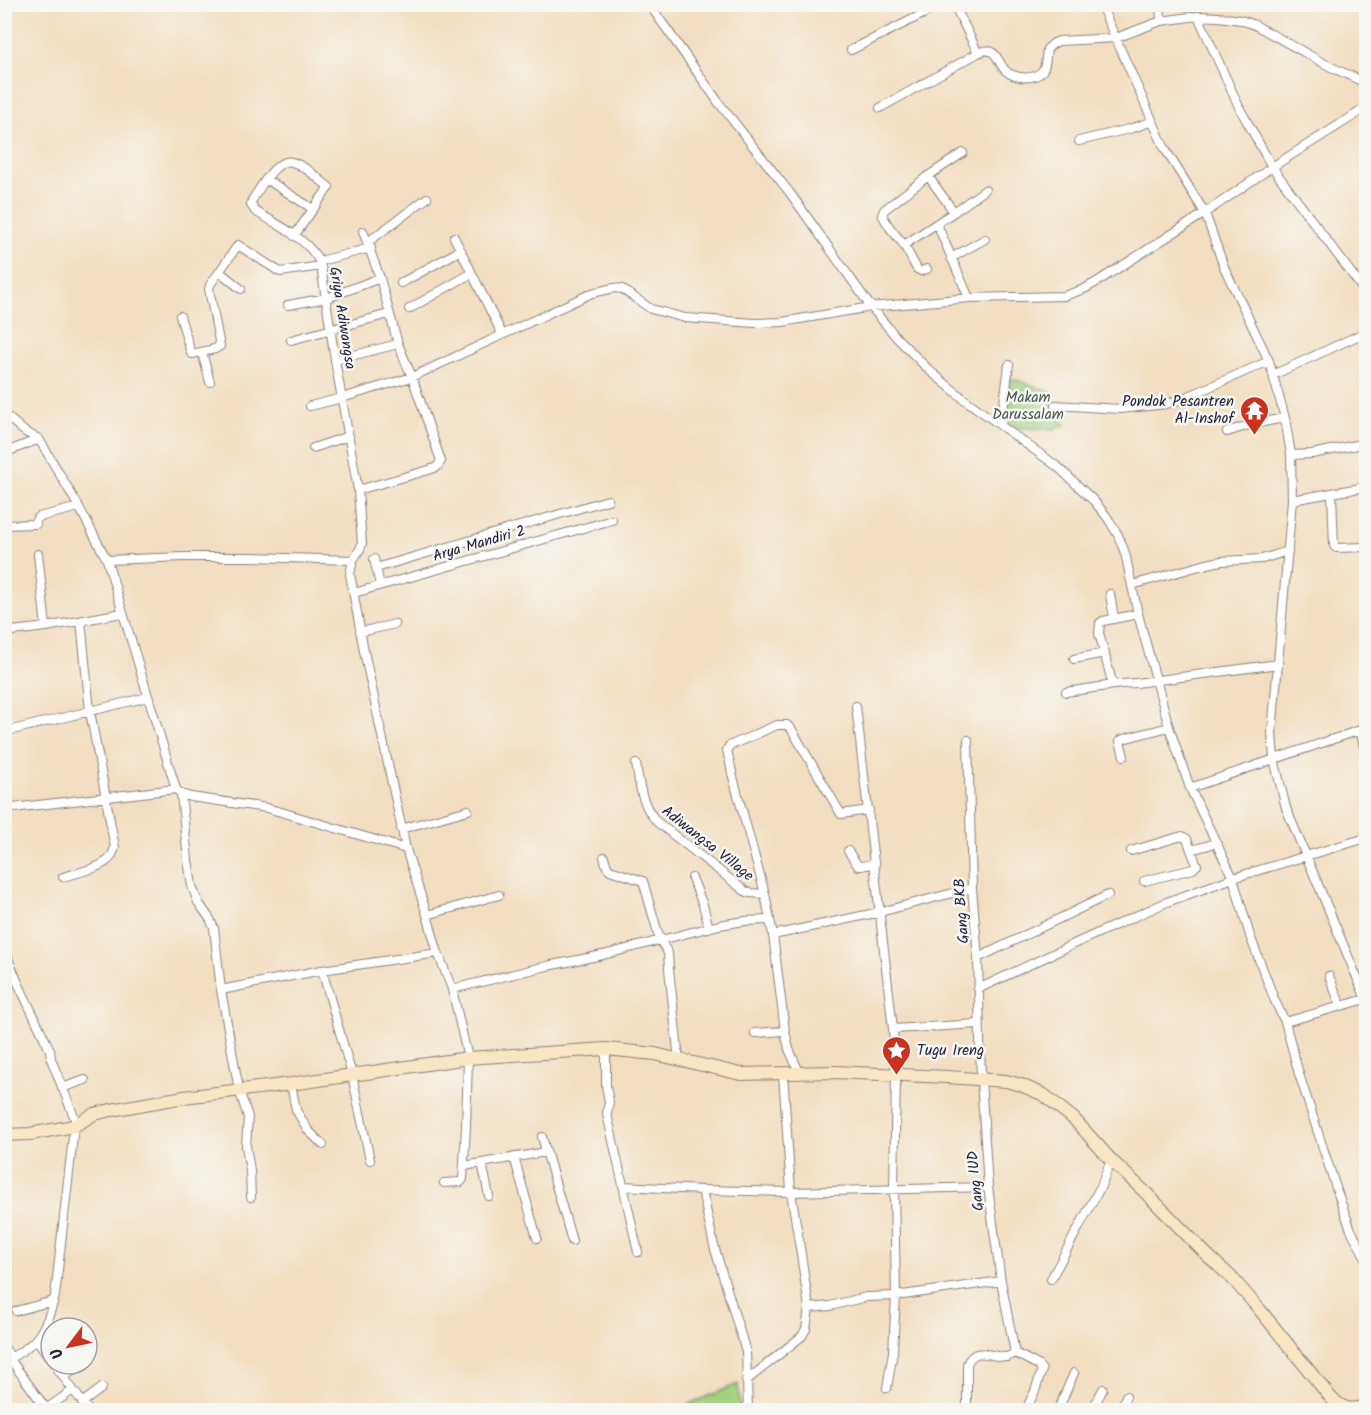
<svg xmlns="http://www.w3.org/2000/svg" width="1371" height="1415" font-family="Kalam,sans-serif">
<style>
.green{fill:#a2d17f;stroke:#627a5d;stroke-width:1.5}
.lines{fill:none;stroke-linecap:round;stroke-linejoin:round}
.street-casing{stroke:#8a807e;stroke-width:10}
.secondary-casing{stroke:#8a807e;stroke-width:14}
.street{stroke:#fff;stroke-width:8}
.secondary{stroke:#f9e7c3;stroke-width:12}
.labels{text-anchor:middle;stroke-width:5;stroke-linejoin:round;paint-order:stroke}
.street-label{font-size:15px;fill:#22223b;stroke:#f6f6f2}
.park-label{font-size:15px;fill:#48574f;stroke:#f6f6f2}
.poi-label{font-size:15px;fill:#22223b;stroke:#f6f6f2;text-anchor:end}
</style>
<rect width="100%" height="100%" fill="#f6f6f2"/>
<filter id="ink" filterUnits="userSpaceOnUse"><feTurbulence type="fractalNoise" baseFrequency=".0167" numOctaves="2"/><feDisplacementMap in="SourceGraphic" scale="12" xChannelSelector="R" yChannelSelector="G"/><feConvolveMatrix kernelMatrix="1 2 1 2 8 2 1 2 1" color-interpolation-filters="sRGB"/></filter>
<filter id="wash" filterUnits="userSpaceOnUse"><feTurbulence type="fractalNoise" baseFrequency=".008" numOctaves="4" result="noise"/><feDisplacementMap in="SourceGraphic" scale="24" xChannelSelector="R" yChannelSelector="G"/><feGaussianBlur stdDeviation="1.35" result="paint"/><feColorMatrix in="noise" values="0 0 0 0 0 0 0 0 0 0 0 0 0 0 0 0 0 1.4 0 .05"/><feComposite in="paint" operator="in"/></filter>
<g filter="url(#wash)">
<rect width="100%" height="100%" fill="#f2dec0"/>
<path class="green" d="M1010,378L1051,392L1052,414L1065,423V425L1056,427L1055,429L1016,428L1005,422Z
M738,1384L740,1410H674Z"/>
</g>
<g filter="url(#ink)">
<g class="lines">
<defs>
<path id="street" d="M649,4L719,103L790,193L871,307L897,338L929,370L964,399L1058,467L1094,501L1107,517L1118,535L1125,553L1138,614L1169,727L1190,788L1233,878L1250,936L1275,1001L1285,1022L1299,1074L1337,1191L1351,1230L1366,1258
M954,4L978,53
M1160,4L1161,21
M1104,12L1165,149L1205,213L1224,267L1269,361L1285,418L1291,455L1292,500L1272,733L1274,759L1286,808L1366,999
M1198,16L1239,107L1272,167L1366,293
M851,50L943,4
M880,108L978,53C983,51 987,49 992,52C998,56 1000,65 1006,71C1015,79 1038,81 1044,68C1046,63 1046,55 1047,49L1054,43L1059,41L1116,38L1161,21L1198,16L1219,17L1241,20L1255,25L1329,66L1366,83
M1079,141L1133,128L1153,121
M928,176L884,210L882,215L890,228L904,245L954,212L928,176L963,153
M266,179L313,209
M954,212L985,190
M937,224L969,298
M294,236L329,187C318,179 306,166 292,162C276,157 260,189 252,200L251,205L255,211C276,224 313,241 321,266L335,360L358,490L362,544L360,549L353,560L350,574L364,651L406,849L427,915L438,953L452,989L468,1058L466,1127L463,1179L461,1182L444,1183
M454,237L502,334
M368,242L427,198
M904,245L917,269L921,271L927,269
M951,258L985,239
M320,261L371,248
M220,272L241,289
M401,283L461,250
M288,305L327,298L380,278
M409,309L472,273
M180,316L191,353L192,354L215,349L220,346L209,289L210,285L238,245L280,272L321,266
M291,340L389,314
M202,352L210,382
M335,360L398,344
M1273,375L1366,332
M1055,405L1120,409L1166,404L1182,399L1269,361
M310,406L342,398L412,377L592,293L614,288L622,289L651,309L685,318L755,323L782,322L871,307L969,298L1064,296L1084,289L1095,283L1205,213L1272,167L1366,108
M4,414L25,432L39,439L79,507L107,560L176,789L181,794L191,797L267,808L288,814L406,849
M1001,426L1009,365
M1227,432L1252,424L1285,418
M313,448L349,436
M4,453L39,439
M1291,455L1312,454L1366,443
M358,490L429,470L437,467L441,461L412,377L398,344L380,278L363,231
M1332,494L1334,546L1336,548L1366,547
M1292,500L1366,487
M4,525L36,524V520L39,517L79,507
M38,554L46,627
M374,559L380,585
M107,560L183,557H252L353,560
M376,568L608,500
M1132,585L1203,565L1221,561L1262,559L1288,551
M354,593L612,520
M1110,594L1114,618
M4,632L46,627L122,613
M360,632L395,624
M1074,659L1105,653
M1112,682L1099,633L1100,623L1103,621L1138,614
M1066,692L1121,684L1136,683L1278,664
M856,706L893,1029L896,1075L894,1190L896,1296L893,1352L887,1388
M4,732L148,697
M968,740L972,888L978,958L981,1079L988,1187L1001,1281L1015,1353
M1124,756L1120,741L1123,739L1169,727
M636,764C640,787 641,804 657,822L745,891L750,893L765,894
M1190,788L1360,730L1366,754
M181,794L188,860L192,886L198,902L210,919L214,928L221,990L239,1090L248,1117L246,1146L250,1171L251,1197
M4,809L176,789
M401,829L468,810
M848,851L858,866H862L875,863
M1131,851L1182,836L1187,839L1191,850L1216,843
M604,857L607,867L610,870L643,881L660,940L668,953L669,969L679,1060
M63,877C75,873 99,869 108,860C112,857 113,852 115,848L90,711L81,621
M692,878L703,905L709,928
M1144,881L1193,869L1197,865L1191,850
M427,915L499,895
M773,935L880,912L972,888
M4,949L18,983L50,1050L51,1059L75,1119L55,1296C46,1330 37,1346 4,1361
M978,958L1108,895
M1329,976L1341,1006
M452,989L547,966L603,955L719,925L745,921L770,920
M978,989L1078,942L1167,902L1233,878L1366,838
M221,990L322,970
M1285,1022L1366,999
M893,1029L979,1024
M755,1033L785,1031
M606,1049V1085L609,1102L607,1114L638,1252
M799,1072L789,1049L785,1031L773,935L765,894L733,777L727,750L729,746L777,725H787L792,730L841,814L869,810
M783,1073L791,1192L801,1254L809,1308
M291,1084L296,1110L308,1130L323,1145
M62,1088L85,1080
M542,1137L572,1241
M514,1157L537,1238
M370,1160L352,1075L322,970L438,953
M482,1163L489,1196
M464,1166L546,1152
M623,1186L702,1190L791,1192L988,1187
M702,1190L714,1246L746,1352L748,1408
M1051,1279L1101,1186L1111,1160
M16,1311L53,1301
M37,1340L51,1360
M4,1347L11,1358
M1015,1353L1038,1365L1042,1370L1035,1391L1026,1410
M10,1359L47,1410
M54,1364L88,1410
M64,1377L80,1365
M746,1381L802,1336L806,1329L809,1308L830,1306L866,1297L896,1296L1001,1281
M82,1403L102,1388
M46,1409L73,1390
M967,1410V1364C975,1346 988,1356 1004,1357H1007L1015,1353
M1058,1410L1074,1373
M1092,1410L1103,1389
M1120,1410L1126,1396"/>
<path id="secondary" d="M4,1135L30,1134L74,1126L94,1114L111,1110L184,1097L291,1084L468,1058L606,1049L655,1054L741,1074L834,1072L947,1077L1006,1081L1021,1085L1044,1095L1074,1119L1111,1160L1147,1194L1208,1256L1232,1278L1260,1310L1331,1398C1344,1409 1350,1411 1366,1406"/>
</defs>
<use href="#street" class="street-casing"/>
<use href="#secondary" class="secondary-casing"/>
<use href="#street" class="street"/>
<use href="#secondary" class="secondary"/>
</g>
</g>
<defs>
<symbol id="temple-pin" viewBox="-11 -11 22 30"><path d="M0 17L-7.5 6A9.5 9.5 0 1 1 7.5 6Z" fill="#c8321e" stroke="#f6f6f2"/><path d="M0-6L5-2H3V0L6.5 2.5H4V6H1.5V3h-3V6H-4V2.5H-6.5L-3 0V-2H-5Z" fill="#fff"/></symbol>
<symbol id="sight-pin" viewBox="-11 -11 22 30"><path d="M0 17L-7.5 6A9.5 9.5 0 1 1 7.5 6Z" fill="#c8321e" stroke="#f6f6f2"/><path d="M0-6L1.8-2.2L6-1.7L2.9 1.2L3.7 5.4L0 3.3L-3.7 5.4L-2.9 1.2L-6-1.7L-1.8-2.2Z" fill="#fff"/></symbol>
</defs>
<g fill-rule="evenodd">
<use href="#temple-pin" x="1238" y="394" width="33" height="45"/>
<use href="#sight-pin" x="880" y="1034" width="33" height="45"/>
</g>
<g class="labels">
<g class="street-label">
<text transform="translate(343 318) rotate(81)" y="5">Griya Adiwangsa</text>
<text transform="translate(479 543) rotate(-16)" y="5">Arya Mandiri 2</text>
<text transform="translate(708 843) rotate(38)" y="5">Adiwangsa Village</text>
<text transform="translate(961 911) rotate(-94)" y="5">Gang BKB</text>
<text transform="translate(975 1181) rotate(-96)" y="5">Gang IUD</text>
</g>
<g class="park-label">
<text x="1028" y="402">Makam<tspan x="1028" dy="17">Darussalam</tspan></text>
</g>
<g class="poi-label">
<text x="1234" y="406">Pondok Pesantren<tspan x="1234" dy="17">Al-Inshof</tspan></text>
<text x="917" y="1055" text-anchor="start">Tugu Ireng</text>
</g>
</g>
<rect width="1371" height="1415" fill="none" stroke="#f6f6f2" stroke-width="24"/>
<g transform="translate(69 1346) rotate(238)"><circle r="28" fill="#f6f6f2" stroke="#a1a1a9" stroke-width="1.5"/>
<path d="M0-4.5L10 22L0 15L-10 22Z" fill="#c8321e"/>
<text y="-9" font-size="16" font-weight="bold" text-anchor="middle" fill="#22223b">U</text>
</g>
</svg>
